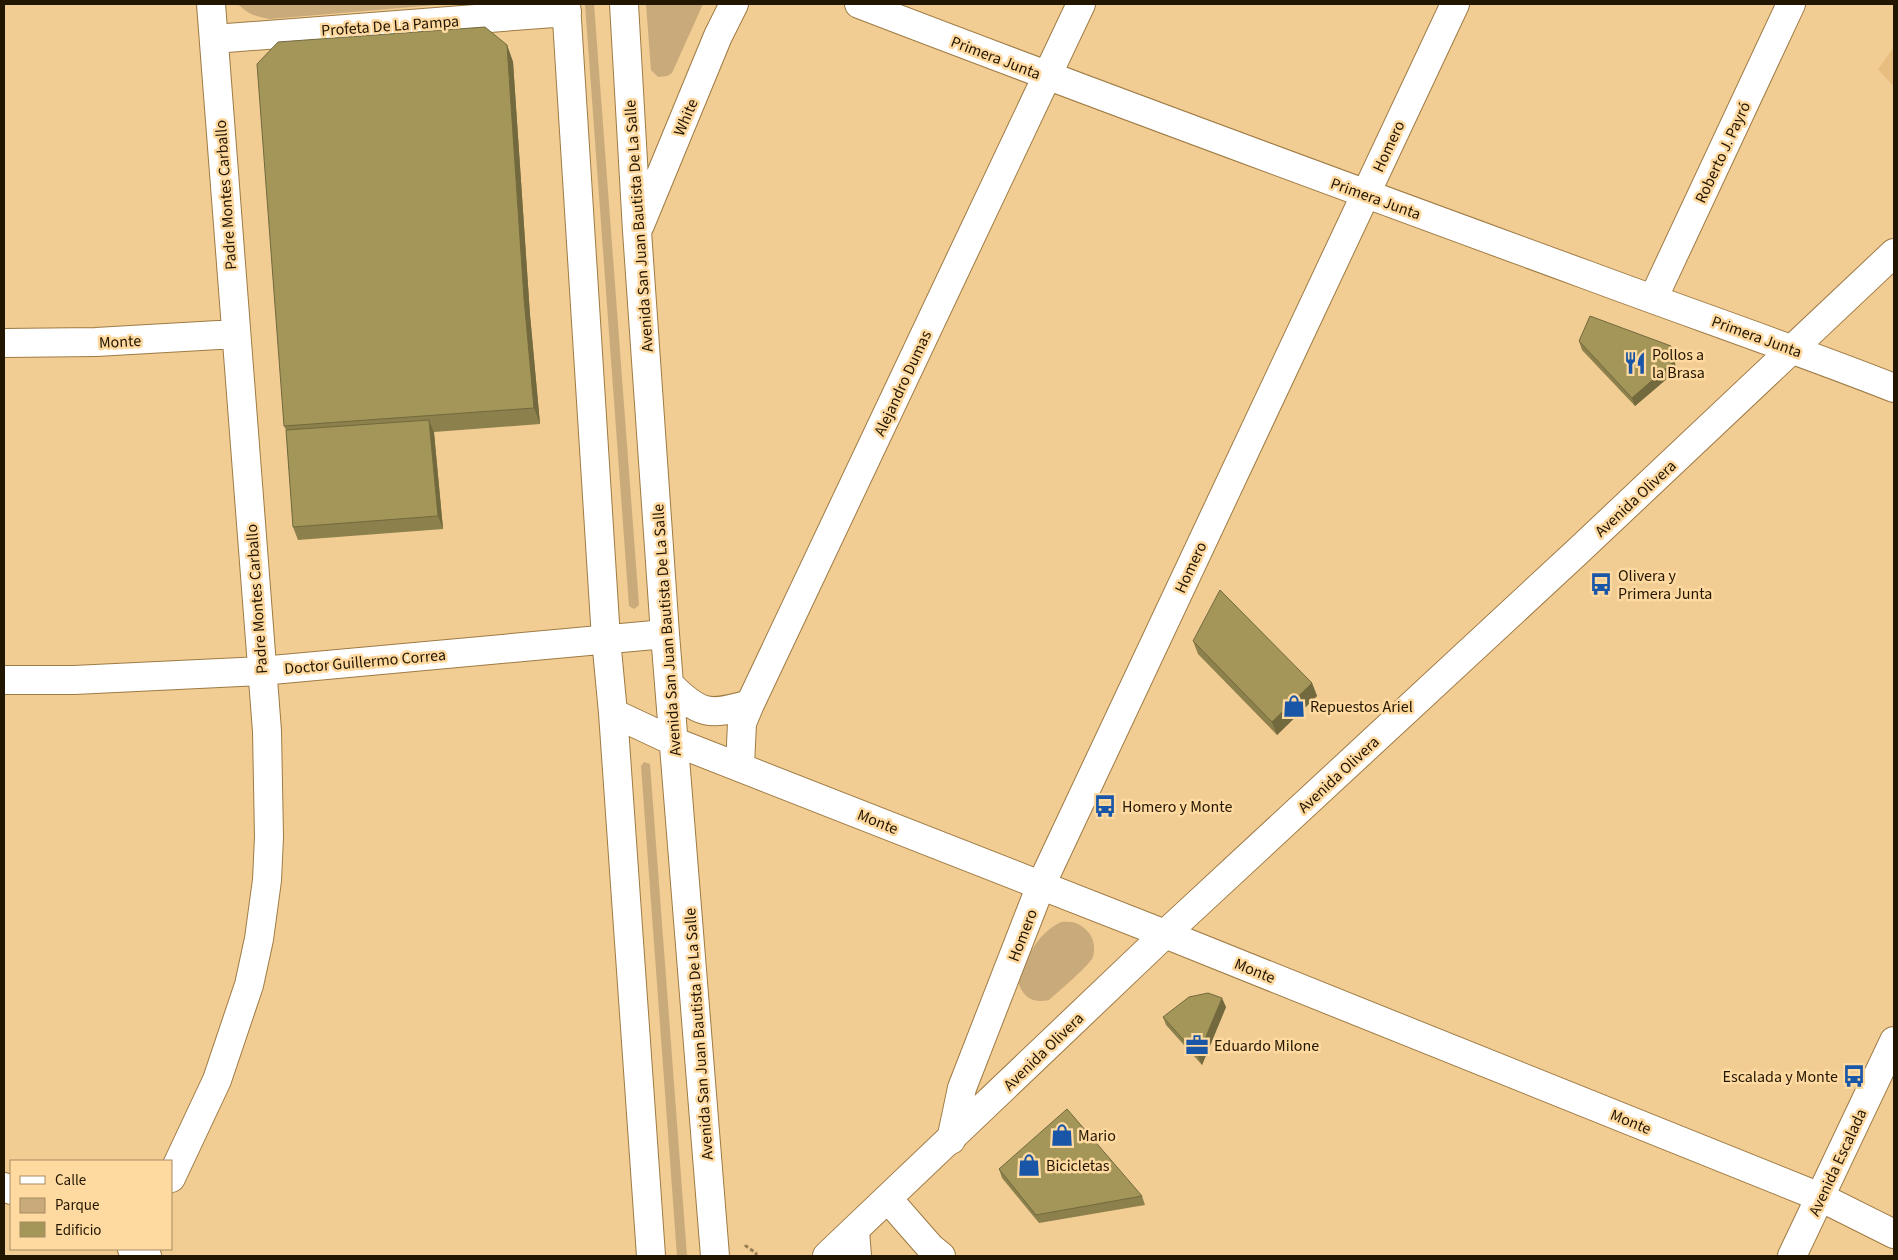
<svg xmlns="http://www.w3.org/2000/svg" width="1898" height="1260" font-family="'Source Sans 3',sans-serif">
<style>
.built{fill:#e7be7f}
.green{fill:#c9aa7b}
.lines{fill:none;stroke-linecap:round;stroke-linejoin:round}
.minor-casing{stroke:#9e7b45;stroke-width:30}
.major-casing{stroke:#9e7b45;stroke-width:30}
.path{stroke:#9a7f55;stroke-width:3;stroke-dasharray:4 2.5;stroke-linecap:butt}
.minor{stroke:#fff;stroke-width:28}
.major{stroke:#fff;stroke-width:28}
.wall{fill:#8c814c}
.shaded-wall{fill:#72693e}
.building{fill:#a39658;stroke:#72693e}
.labels{text-anchor:middle;stroke-width:5;stroke-linejoin:round;paint-order:stroke}
.street-label{font-size:16px;fill:#231601;stroke:#fed9a0}
.poi-label{font-size:16px;fill:#231601;stroke:#fed9a0;text-anchor:start}
</style>
<rect width="100%" height="100%" fill="#f1cc93"/>
<path class="built" d="M1894,47V87L1878,69Z"/>
<path class="green" d="M238,4H447L270,19C257,17 247,14 238,4Z
M585,4H594L639,605L634,609L629,606Z
M646,4H703L672,73L667,76L658,77L651,70Z
M644,762L650,764L687,1256H677L641,766Z
M1061,922C1073,921 1081,923 1089,933C1094,939 1096,951 1092,959C1086,968 1058,992 1049,1000C1033,1004 1022,997 1018,981C1029,956 1035,935 1061,922Z"/>
<g class="lines">
<defs>
<path id="minor" d="M566,4L606,639L613,713L651,1256
M624,4L637,231L665,634L715,1256
M859,4C1101,97 1344,186 1587,275C1689,313 1792,348 1894,388
M214,39L567,12
M640,225L718,36L734,4
M1653,299L1791,4
M4,343L96,342L236,334
M4,680H74L261,671L665,634
M670,685C700,715 709,716 750,704
M613,713L675,742L1165,934L1820,1197L1894,1234
M740,766L742,723L750,704L1081,4
M951,1140L962,1088L1041,885L1455,4
M171,1178L217,1080L249,985L259,939L267,880L269,837L267,731L211,4
M4,1187L11,1190
M888,1199L930,1247L941,1256
M855,1231L857,1256
M132,1249L147,1256
M1792,1256L1894,1041"/>
<path id="major" d="M827,1256L1165,934L1576,553L1894,253"/>
</defs>
<use href="#minor" class="minor-casing"/>
<use href="#major" class="major-casing"/>
<path class="path" d="M745,1247L746,1246L756,1253V1256"/>
<use href="#minor" class="minor"/>
<use href="#major" class="major"/>
</g>
<path class="wall" d="M507,45L513,62L530,315L540,424L434,432L443,529L298,540L293,527L286,430L284,426Z
M1579,341L1671,346L1674,355L1676,371L1635,406L1582,350Z
M1193,641L1312,683L1317,696L1277,735L1198,654Z
M1226,1007L1202,1065L1166,1025L1163,1017Z
M999,1169L1142,1196L1145,1205L1039,1223L1002,1178Z"/>
<path class="shaded-wall" d="M507,45L513,62L530,315L540,424L534,408L524,298Z
M1671,346L1674,355L1676,371L1635,406L1632,398Z
M429,420L434,433L443,529L438,516Z
M1312,683L1317,696L1277,735L1272,722Z
M1222,998L1226,1007L1202,1065L1198,1056Z"/>
<path class="building" d="M485,27L507,45L524,298L534,408L284,426L257,64L278,42Z
M1590,316L1671,346L1673,362L1632,398L1579,341Z
M429,420L438,516L293,527L286,430Z
M1220,590L1312,683L1272,722L1193,641Z
M1208,993L1222,998L1198,1056L1163,1017L1189,997Z
M1067,1109L1142,1196L1036,1215L999,1169Z"/>
<defs>
<symbol id="restaurant-bare" viewBox="-9 -9 18 18"><path d="M-5-6h1v4h1v-4h1v4h1v-4h1v5L-1.5 .5V6h-2V.5L-5-1ZM5-6V6H3V1.5H1.5Q1.5-4 5-6Z" fill="#1a56a7" stroke="#fed9a0" stroke-width="2.5" paint-order="stroke"/></symbol>
<symbol id="bus-bare" viewBox="-9 -9 18 18"><path d="M-5-6H5V4H4V6H2V4H-2V6H-4V4H-5ZM-3.5-4V0h7V-4ZM-3.5 1.2v1.5H-2V1.2ZM2 1.2v1.5H3.5V1.2Z" fill="#1a56a7" stroke="#fed9a0" stroke-width="2.5" paint-order="stroke"/></symbol>
<symbol id="shop-bare" viewBox="-9 -9 18 18"><path d="M-5-2.5h2.3a2.7 3.5 0 0 1 5.4 0H5L5.5 6h-11ZM-1.5-2.5h3a1.5 2.3 0 0 0-3 0Z" fill="#1a56a7" stroke="#fed9a0" stroke-width="2.5" paint-order="stroke"/></symbol>
<symbol id="office-bare" viewBox="-9 -9 18 18"><path d="M-6-3h4V-5.5h4V-3h4V5H-6ZM-1-4.5V-3h2v-1.5ZM-6 0V1H6V0Z" fill="#1a56a7" stroke="#fed9a0" stroke-width="2.5" paint-order="stroke"/></symbol>
</defs>
<g fill-rule="evenodd">
<use href="#restaurant-bare" x="1619" y="347" width="32" height="32"/>
<use href="#bus-bare" x="1585" y="568" width="32" height="32"/>
<use href="#shop-bare" x="1278" y="690" width="32" height="32"/>
<use href="#bus-bare" x="1089" y="790" width="32" height="32"/>
<use href="#office-bare" x="1181" y="1029" width="32" height="32"/>
<use href="#bus-bare" x="1838" y="1060" width="32" height="32"/>
<use href="#shop-bare" x="1046" y="1119" width="32" height="32"/>
<use href="#shop-bare" x="1013" y="1149" width="32" height="32"/>
</g>
<g class="labels">
<g class="street-label">
<text transform="translate(390 25) rotate(-4)" y="6">Profeta De La Pampa</text>
<text transform="translate(996 57) rotate(21)" y="6">Primera Junta</text>
<text transform="translate(685 117) rotate(-67)" y="6">White</text>
<text transform="translate(1388 146) rotate(-65)" y="6">Homero</text>
<text transform="translate(1722 152) rotate(-65)" y="6">Roberto J. Payró</text>
<text transform="translate(225 195) rotate(-94)" y="6">Padre Montes Carballo</text>
<text transform="translate(1376 198) rotate(20)" y="6">Primera Junta</text>
<text transform="translate(638 226) rotate(-94)" y="6">Avenida San Juan Bautista De La Salle</text>
<text transform="translate(1757 336) rotate(20)" y="6">Primera Junta</text>
<text transform="translate(120 341) rotate(-3)" y="6">Monte</text>
<text transform="translate(902 383) rotate(-65)" y="6">Alejandro Dumas</text>
<text transform="translate(1635 498) rotate(-43)" y="6">Avenida Olivera</text>
<text transform="translate(1190 567) rotate(-65)" y="6">Homero</text>
<text transform="translate(256 599) rotate(-94)" y="6">Padre Montes Carballo</text>
<text transform="translate(666 630) rotate(-94)" y="6">Avenida San Juan Bautista De La Salle</text>
<text transform="translate(365 661) rotate(-5)" y="6">Doctor Guillermo Correa</text>
<text transform="translate(1338 774) rotate(-43)" y="6">Avenida Olivera</text>
<text transform="translate(878 821) rotate(22)" y="6">Monte</text>
<text transform="translate(1022 935) rotate(-69)" y="6">Homero</text>
<text transform="translate(1255 970) rotate(22)" y="6">Monte</text>
<text transform="translate(698 1034) rotate(-94)" y="6">Avenida San Juan Bautista De La Salle</text>
<text transform="translate(1043 1051) rotate(-44)" y="6">Avenida Olivera</text>
<text transform="translate(1631 1121) rotate(22)" y="6">Monte</text>
<text transform="translate(1837 1162) rotate(-65)" y="6">Avenida Escalada</text>
</g>
<g class="poi-label">
<text x="1652" y="360">Pollos a<tspan x="1652" dy="18">la Brasa</tspan></text>
<text x="1618" y="581">Olivera y<tspan x="1618" dy="18">Primera Junta</tspan></text>
<text x="1310" y="712">Repuestos Ariel</text>
<text x="1122" y="812">Homero y Monte</text>
<text x="1214" y="1051">Eduardo Milone</text>
<text x="1838" y="1082" text-anchor="end">Escalada y Monte</text>
<text x="1078" y="1141">Mario</text>
<text x="1046" y="1171">Bicicletas</text>
</g>
</g>
<rect width="1898" height="1260" fill="none" stroke="#231601" stroke-width="10"/>
<rect x="10" y="1160" width="162" height="90" fill="#fed9a0" stroke="#a68b60"/>
<rect x="20" y="1176" width="25" height="8" fill="#ffffff" stroke="#a68b60"/>
<text x="55" y="1185" font-size="15" fill="#231601">Calle</text>
<rect x="20" y="1198" width="25" height="15" fill="#c9aa7b" stroke="#a68b60"/>
<text x="55" y="1210" font-size="15" fill="#231601">Parque</text>
<rect x="20" y="1222" width="25" height="15" fill="#a39658" stroke="#a68b60"/>
<text x="55" y="1235" font-size="15" fill="#231601">Edificio</text>
</svg>
